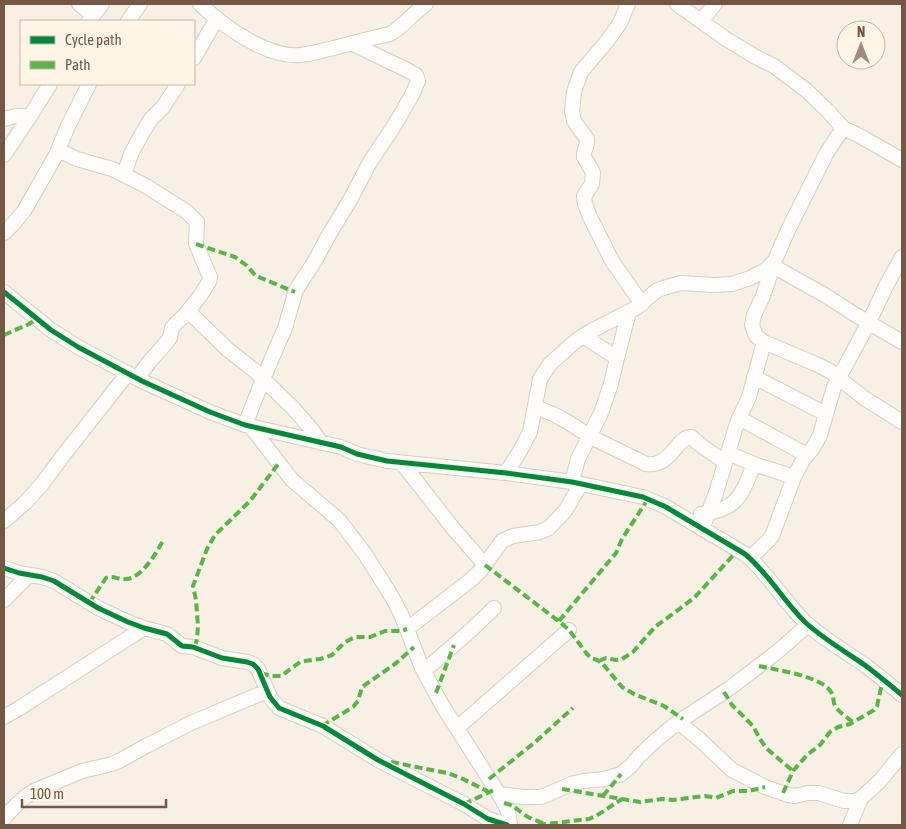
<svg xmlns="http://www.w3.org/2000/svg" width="906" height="829" font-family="'Asap Condensed',sans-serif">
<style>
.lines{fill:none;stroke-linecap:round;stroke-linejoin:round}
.minor-casing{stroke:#d8cdc3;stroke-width:16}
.minor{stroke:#fefdfb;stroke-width:14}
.quiet{stroke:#5ab447;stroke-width:4;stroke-dasharray:8 4;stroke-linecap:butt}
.cycleway-casing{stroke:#fff5e6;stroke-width:8}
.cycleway{stroke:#00873e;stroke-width:5}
</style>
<rect width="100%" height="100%" fill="#f6f0e5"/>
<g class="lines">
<defs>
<path id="minor" d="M79,4L93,15
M200,4C223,26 267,58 300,55C312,54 323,50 334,48C352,43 371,38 390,34C404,26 413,13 426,4
M628,4L620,23L608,40L581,72L574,92L572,111L574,121L587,139V143L584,153V157L590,167L593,173L592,184L584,196L585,204L590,217L612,261L642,304
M677,4L726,39L754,56L774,66L806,90L828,111L843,128L858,135L902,160
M89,21L102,4
M128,21L140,4
M701,21L715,4
M194,58L217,18
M4,119L16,116H30
M58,150L77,159L112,169L146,186L187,212L197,222L196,244L210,277L209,282L200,296L184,316L176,323L172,328L170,338L166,343L151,360L137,378
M4,155L36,107L50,84
M124,175L131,154L144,130L151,119L163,107L178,84
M4,233L14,223L24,211L56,155L68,126L89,84
M774,263L763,296L754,315L752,325L756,336L764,342L818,365L830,371L864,398L902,422
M773,266L828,297L854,314L902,342
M4,292L51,330L78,347L142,381L210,412L245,425L341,447L357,454L387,461L506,473L572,482L643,497L666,507L745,554C769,574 784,602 806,623C825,640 846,652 866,666C878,675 890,685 902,695
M188,311L227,349L255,371L293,408L312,430L321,443
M583,336L617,358
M754,377L826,414
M535,407L553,414L568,422L589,436L646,464C671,468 677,436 691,437L703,447L725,462
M739,418L807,455
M245,425L263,379L285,328L296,290L316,259L327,238L350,200L370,162L394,126L412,95L418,81L416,75L407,70L351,43
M251,427L292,480L339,520L365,554L392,597L401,614L422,668L442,705L502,799L508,811L510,825
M728,453L754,464L794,477
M402,463L452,527L485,565
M506,473L520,451L530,432L540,379L550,364L571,345L581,337L593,330L636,308L656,291L663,288L681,283L714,285L732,284L750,278L764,271L768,268L775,260L789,228L826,154L843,128
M572,482L578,459L601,413L611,384L617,358L629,312
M701,514C738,510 742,494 754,464
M4,521L25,503L42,484L62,457L128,373
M702,529L716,493L737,423L749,397L764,342
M750,558L769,540L772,536L794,477L803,460L813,448L820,435L834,387L869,322L887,284L902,257
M4,568L19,573L42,577L54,581L98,608L128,622L144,628L167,634L182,646L193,647L222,658L247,662L253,664L258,669L270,697L279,708L323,726L378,760L464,804L488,819L507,825
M4,600L29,575
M407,629L472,579L481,570L502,541L513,536L540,532L549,528L565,511L581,484
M424,671L470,631L494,608
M4,717L18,709L144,628
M678,722L699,739L732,770L765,787L788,795L795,796L808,793H819L844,801H856L861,798L879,782L902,754
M457,728L569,630
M499,794L523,797H541L574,783L584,781L604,779L621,774L631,766L639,756L655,741L678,722L730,688L777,652L808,625
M4,818C13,808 22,798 34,791L82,771L112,764L119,761L146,746L191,723L267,691
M850,825L861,798"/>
</defs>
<use href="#minor" class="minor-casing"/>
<use href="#minor" class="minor"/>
<path class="quiet" d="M196,244L235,257L246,265L256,276L295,292
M4,335L29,324L37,319
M485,565L561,623L569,630L587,654L591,658L597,660L602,663L622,687L634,694L664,706L683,719
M89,603L106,578C113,575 119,580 126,579C143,578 157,551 164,539
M559,621L616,553L622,539L648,499
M195,647L197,639L198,626L196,600L193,586L207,549L215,535L250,501L279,463
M599,661L606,658L616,660L622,659L633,652L655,627L694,598L738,550
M759,666C777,670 821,676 831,692C834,696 833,699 834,703C836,711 847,717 853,722
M261,673L271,676H281L300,662L305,661L320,659L332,655L345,642L355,637H370L385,631H401L407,629
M724,692L732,705L753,726L760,739L766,748L793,771
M436,693L454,645
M322,726L353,707L358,701L362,687L395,664L414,647
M391,762L447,773L461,778L489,792
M489,779L534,743L573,708
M562,789L640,802L662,799L673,800L705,796L716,798L733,791H749L765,787
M783,793L793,771L807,755L820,745L830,732L838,727L850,724L874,710L877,706L883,679
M603,796L621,774
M504,803C515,806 514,807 522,813C529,819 538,821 546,824
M464,804L496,789
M538,825L589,819L596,816L622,799"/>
<defs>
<path id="cycleway" d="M4,292L51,330L78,347L142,381L210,412L245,425L341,447L357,454L387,461L506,473L572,482L643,497L666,507L745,554C769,574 784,602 806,623C825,640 846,652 866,666C878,675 890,685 902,695
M4,568L19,573L42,577L54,581L98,608L128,622L144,628L167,634L182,646L193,647L222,658L247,662L253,664L258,669L270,697L279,708L323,726L378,760L464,804L488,819L507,825"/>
</defs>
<use href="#cycleway" class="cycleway-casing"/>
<use href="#cycleway" class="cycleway"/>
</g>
<rect width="906" height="829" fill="none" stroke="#765644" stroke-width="10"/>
<rect x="20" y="20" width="175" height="65" fill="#fff5e6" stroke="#c8b5a5"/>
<rect x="30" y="36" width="25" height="8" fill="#00873e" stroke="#c8b5a5"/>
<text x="65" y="45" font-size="15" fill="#765644">Cycle path</text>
<rect x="30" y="61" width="25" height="8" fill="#5ab447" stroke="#c8b5a5"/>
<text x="65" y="70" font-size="15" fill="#765644">Path</text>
<g transform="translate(861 45)"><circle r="24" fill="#fff5e6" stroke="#c8b5a5"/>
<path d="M0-4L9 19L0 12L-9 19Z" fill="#a38c7c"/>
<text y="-8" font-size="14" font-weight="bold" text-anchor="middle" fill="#765644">N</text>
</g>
<path d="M22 799v8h144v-8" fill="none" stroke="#765644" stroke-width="2.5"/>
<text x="30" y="799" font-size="15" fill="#765644" stroke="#fff5e6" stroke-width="4" paint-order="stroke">100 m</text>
</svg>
